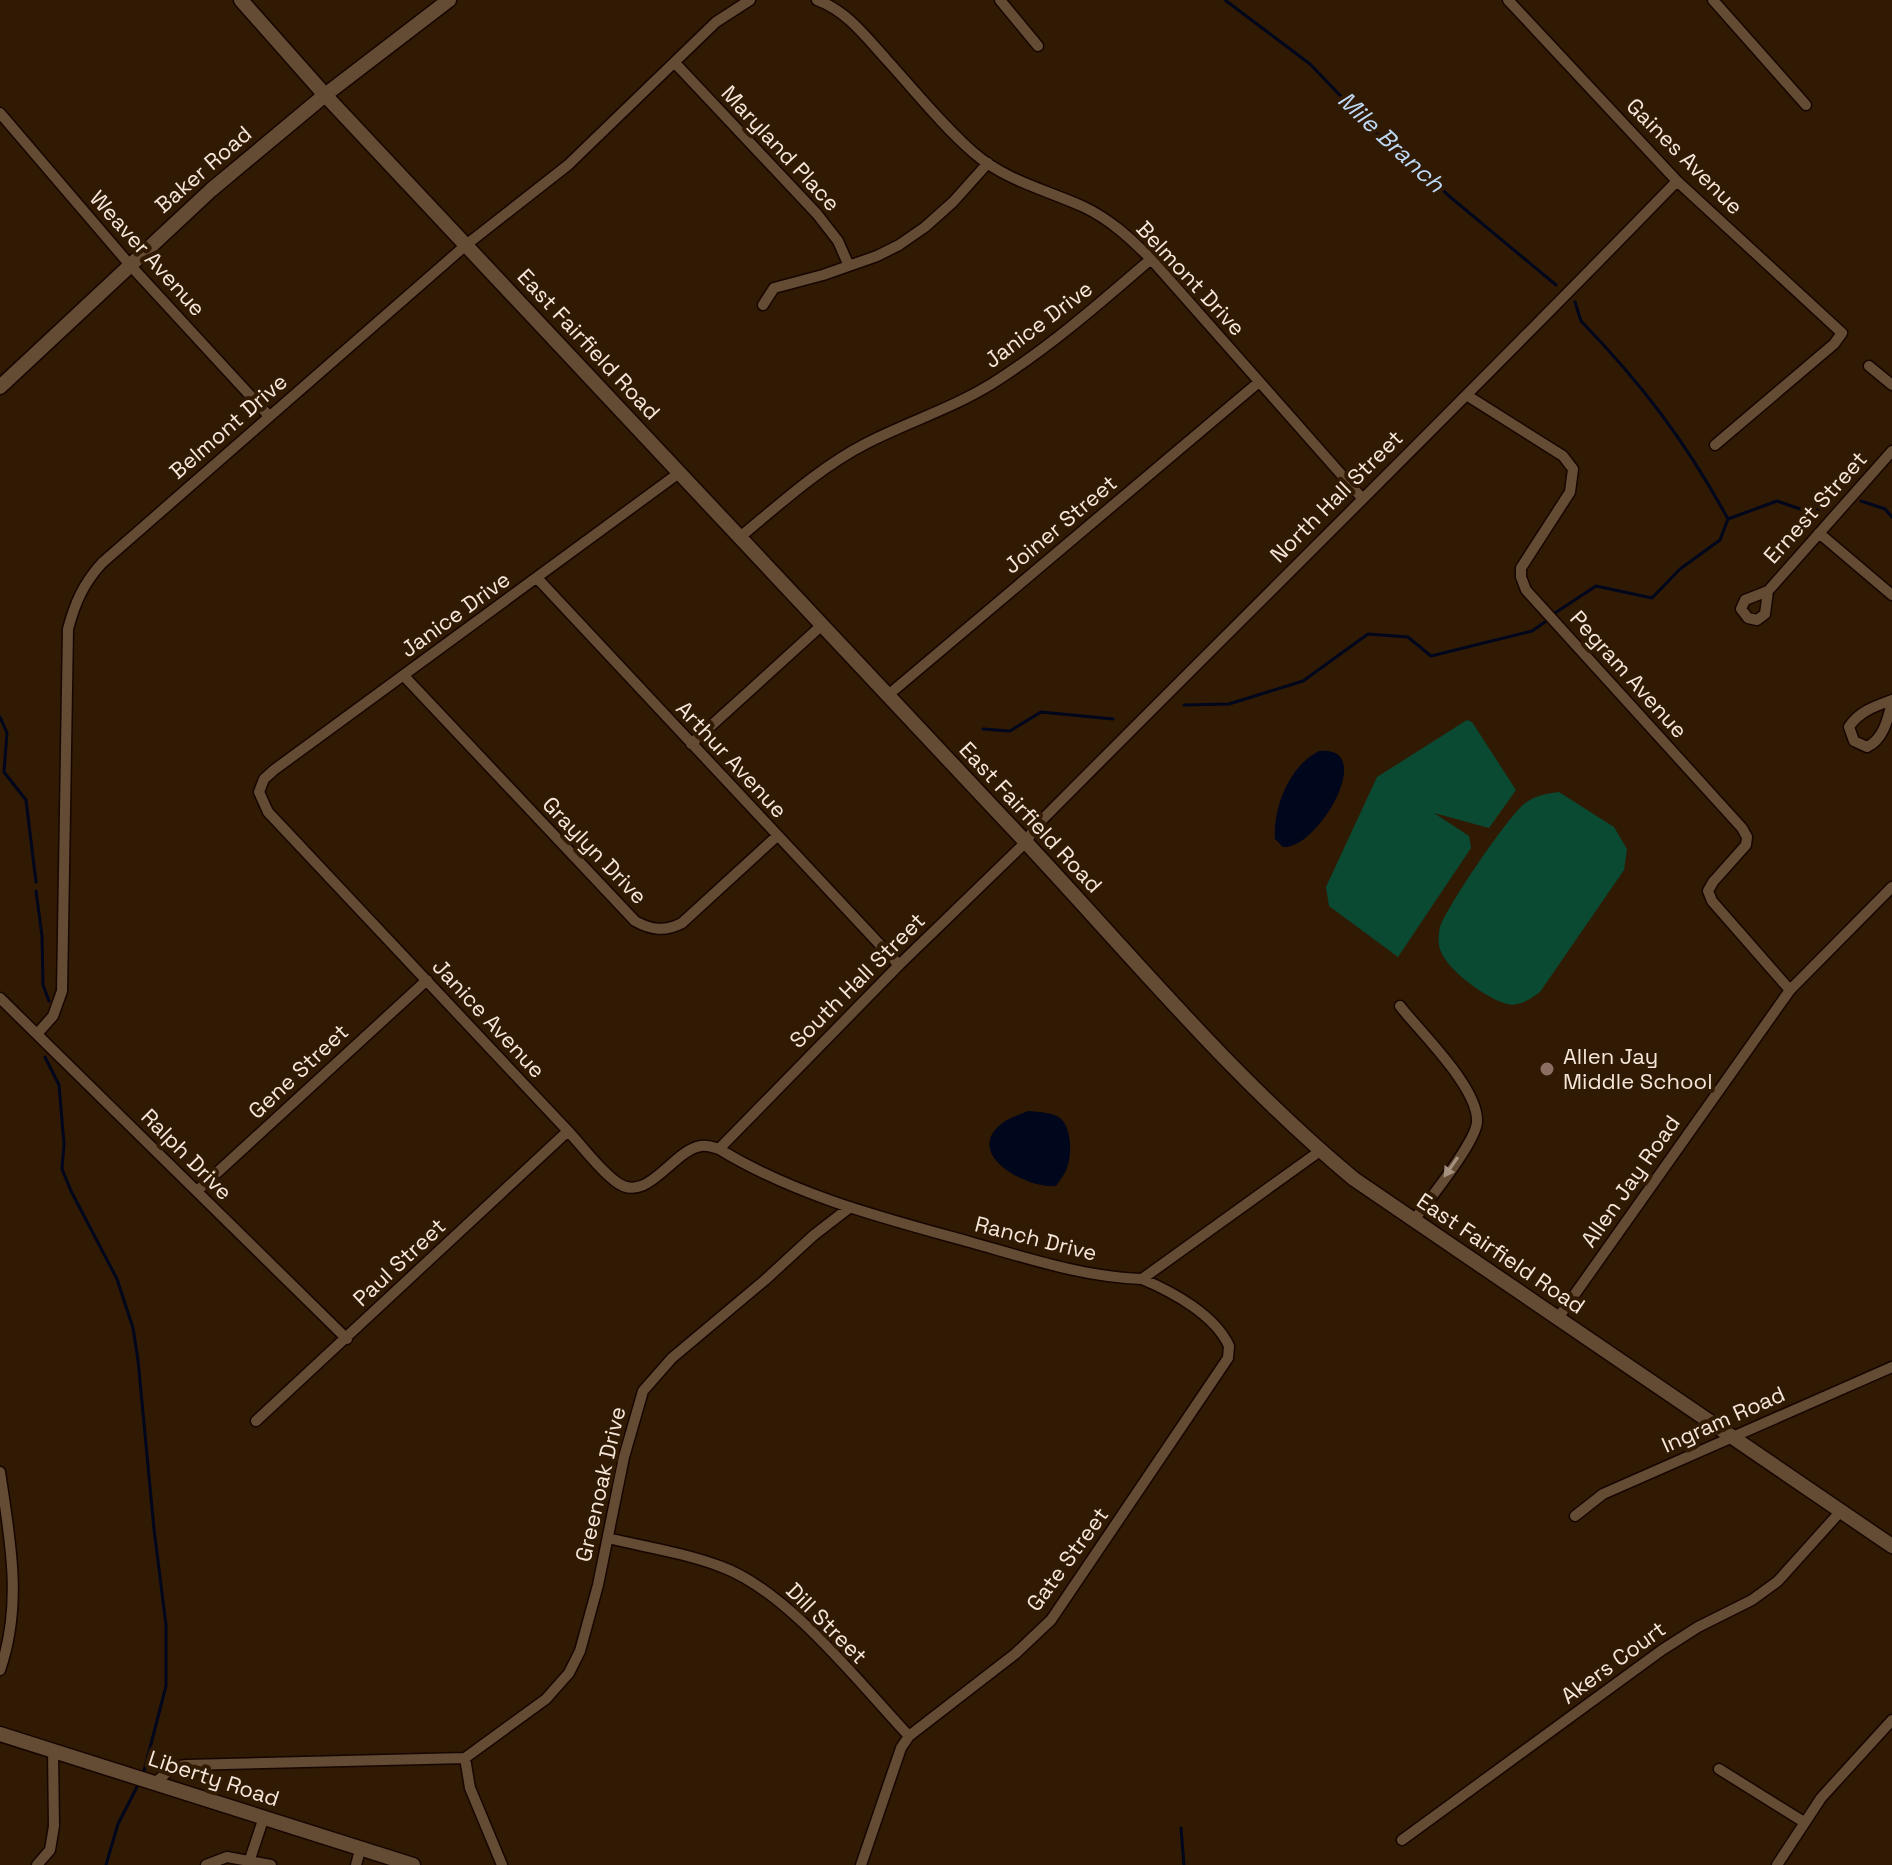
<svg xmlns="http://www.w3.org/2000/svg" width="1892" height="1865" font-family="'Space Grotesk',sans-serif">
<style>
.green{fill:#0a4932}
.water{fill:#00061c}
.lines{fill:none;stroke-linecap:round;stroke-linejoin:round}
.stream{stroke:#00061c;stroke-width:3}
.street-casing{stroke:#170500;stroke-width:13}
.secondary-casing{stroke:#170500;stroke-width:17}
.street{stroke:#634b34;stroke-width:10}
.secondary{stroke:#634b34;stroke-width:14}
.oneway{fill:#a5917f}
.education-dot{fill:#8d6e63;stroke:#301a04;stroke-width:3}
.labels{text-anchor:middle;stroke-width:8;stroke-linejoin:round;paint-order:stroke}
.street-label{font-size:22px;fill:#f6e7da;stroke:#301a04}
.poi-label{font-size:22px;fill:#f6e7da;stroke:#301a04;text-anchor:start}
.water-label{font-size:24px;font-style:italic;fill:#bedaf7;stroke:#301a04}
</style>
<rect width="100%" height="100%" fill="#301a04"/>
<path class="green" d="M1467,720L1472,722L1516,790L1489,828L1434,813L1469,836L1471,848L1398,957L1329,906L1326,887L1377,777Z
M1559,792L1614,827L1627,849L1624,870L1540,992C1530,999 1520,1007 1507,1004C1485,998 1442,967 1439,945C1438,940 1439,931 1440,927C1448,905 1507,818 1524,804C1536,795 1545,794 1559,792Z"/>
<path class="water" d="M1319,751C1379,745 1317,851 1283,847L1275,839C1273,808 1289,766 1319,751Z
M1028,1111C1038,1112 1052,1112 1060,1118C1072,1128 1072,1155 1067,1168C1065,1174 1060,1180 1056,1186C1030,1189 971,1159 995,1130C1004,1119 1016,1116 1028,1111Z"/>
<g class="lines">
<path class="stream" d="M1225,0L1310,64L1383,140L1413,162L1449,196L1556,285
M1575,302L1581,321C1642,384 1686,442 1728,519L1777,501L1803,510H1818
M1861,501L1885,509L1892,517
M1555,613L1596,586L1652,598L1680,569L1720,540L1728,519
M1184,705L1229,704L1303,681L1368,634L1408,637L1431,656L1532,631L1545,622
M0,717L7,733L4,772L26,800L36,882
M983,729L1010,731L1041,712L1113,719
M36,891L42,936L43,985L49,1001
M45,1057L59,1085L64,1144L62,1169L71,1191L117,1279L133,1328L138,1360L154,1529L166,1625V1686L144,1771
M1181,1828L1184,1865
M106,1865L118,1824L137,1787"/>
<defs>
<path id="street" d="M817,0C847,11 866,37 886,59C915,91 942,125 974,153C1006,181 1047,190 1084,207C1111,220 1130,238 1151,259L1362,498
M1000,0L1038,46
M1508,0L1677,181L1842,333L1834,344L1715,445
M1713,0L1806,105
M675,63L817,214L838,241L849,266
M0,113L130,265L269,416
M763,305L774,288L823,275L877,256L899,245L925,227L953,202L988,163
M1869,366L1892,385
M1468,396L1563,456L1573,469L1570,492L1521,568V577L1526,590L1742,828L1747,837L1746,845L1713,882L1708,891L1712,901L1790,990
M679,473L274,770L264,779L259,792L268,812L568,1131C583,1147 598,1168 615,1181C647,1207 672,1150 701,1146C707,1145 713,1147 719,1149C796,1196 883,1218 970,1242C1027,1258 1083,1277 1142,1279L1320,1151
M1819,533L1892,595
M740,537C780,504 820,467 867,443C908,422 953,408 993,383C1050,347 1100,303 1151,259
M538,579L899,965
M1768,591L1765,614L1757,620L1748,618L1741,609L1745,600L1768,591L1892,451
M404,676L635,921C651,930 665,932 682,923L777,836
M887,696L1259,382
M1892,700C1876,706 1859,711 1849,727L1854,741L1867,747C1884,739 1888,718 1892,702
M691,744L822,625
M0,998L347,1339
M1400,1006C1420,1032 1479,1088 1477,1122C1476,1142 1428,1201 1414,1220
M37,1034L53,1016L62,991L68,629C75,603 83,584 102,563L466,245L568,165L716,22L750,0
M719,1149L899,965L1026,842L1036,826C1249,611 1466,399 1677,181
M197,1191L427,980
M1558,1318L1790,990L1892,887
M256,1421L568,1131
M0,1472C10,1539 23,1605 0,1670
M1575,1516L1603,1494L1892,1367
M608,1538C645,1547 686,1553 722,1567C789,1592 859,1683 909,1736
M465,1758L470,1788L502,1865
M1719,1769L1804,1822
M156,1782L173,1767L186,1765L465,1758L546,1699L569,1673L580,1651L598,1585L624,1457L643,1391L672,1358L765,1280L814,1235L849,1208
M1402,1840L1662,1650L1698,1627L1752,1600L1778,1581L1840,1512
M250,1859L264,1817
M37,1865L50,1850L54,1826L53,1750
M206,1865L227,1857L271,1865
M356,1865L360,1850
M861,1865L901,1748L909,1736L1015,1654L1051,1620L1228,1358L1229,1346C1215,1315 1173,1292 1142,1279
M1777,1865L1821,1798L1892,1720"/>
<path id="secondary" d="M241,0L325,95C551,336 776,578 1004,819C1119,940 1225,1072 1354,1179L1892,1546
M0,387L211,190L325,95L449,0
M0,1734L413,1865"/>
</defs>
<use href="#street" class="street-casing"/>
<use href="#secondary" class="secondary-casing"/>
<use href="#street" class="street"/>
<use href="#secondary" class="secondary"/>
</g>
<defs><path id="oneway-solid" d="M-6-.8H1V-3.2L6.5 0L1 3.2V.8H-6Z" transform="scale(2)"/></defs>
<use class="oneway" href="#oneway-solid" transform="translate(1451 1167) rotate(125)"/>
<circle class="education-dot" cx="1547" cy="1069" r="8"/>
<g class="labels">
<g class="street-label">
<text transform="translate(781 148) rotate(47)" y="8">Maryland Place</text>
<text transform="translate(1685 156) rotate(45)" y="8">Gaines Avenue</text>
<text transform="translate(203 169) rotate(-41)" y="8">Baker Road</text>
<text transform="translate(148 253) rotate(48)" y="8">Weaver Avenue</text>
<text transform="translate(1191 278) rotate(47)" y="8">Belmont Drive</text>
<text transform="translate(1038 324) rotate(-37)" y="8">Janice Drive</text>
<text transform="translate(589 344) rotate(47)" y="8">East Fairfield Road</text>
<text transform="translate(228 426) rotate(-41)" y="8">Belmont Drive</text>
<text transform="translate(1336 496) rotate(-45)" y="8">North Hall Street</text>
<text transform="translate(1815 507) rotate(-48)" y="8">Ernest Street</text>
<text transform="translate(1060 524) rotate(-40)" y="8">Joiner Street</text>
<text transform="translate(455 614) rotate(-36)" y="8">Janice Drive</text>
<text transform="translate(1629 674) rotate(48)" y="8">Pegram Avenue</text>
<text transform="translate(732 759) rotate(47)" y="8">Arthur Avenue</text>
<text transform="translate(1031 817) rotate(47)" y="8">East Fairfield Road</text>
<text transform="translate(595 850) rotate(46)" y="8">Graylyn Drive</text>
<text transform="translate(857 980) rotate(-45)" y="8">South Hall Street</text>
<text transform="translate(489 1018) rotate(47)" y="8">Janice Avenue</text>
<text transform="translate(298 1071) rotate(-43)" y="8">Gene Street</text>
<text transform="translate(187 1154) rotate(45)" y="8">Ralph Drive</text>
<text transform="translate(1630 1181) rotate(-55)" y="8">Allen Jay Road</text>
<text transform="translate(1036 1238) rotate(14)" y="8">Ranch Drive</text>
<text transform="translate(1501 1253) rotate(34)" y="8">East Fairfield Road</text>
<text transform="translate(399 1262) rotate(-43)" y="8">Paul Street</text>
<text transform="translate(1723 1419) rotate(-24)" y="8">Ingram Road</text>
<text transform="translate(600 1484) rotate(-77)" y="8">Greenoak Drive</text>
<text transform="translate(1067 1559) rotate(-54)" y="8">Gate Street</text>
<text transform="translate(827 1623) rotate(45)" y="8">Dill Street</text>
<text transform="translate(1613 1662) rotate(-36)" y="8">Akers Court</text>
<text transform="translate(214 1778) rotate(18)" y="8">Liberty Road</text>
</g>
<g class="poi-label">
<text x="1563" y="1064">Allen Jay<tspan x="1563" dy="25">Middle School</tspan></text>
</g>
<g class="water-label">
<text transform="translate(1391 142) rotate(43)" y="8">Mile Branch</text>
</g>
</g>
</svg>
